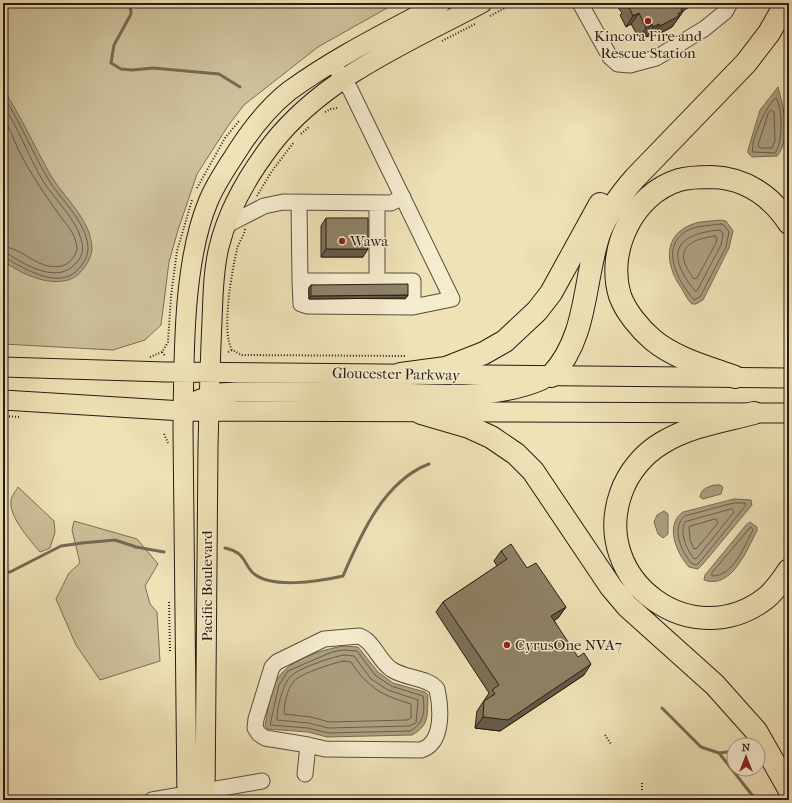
<svg xmlns="http://www.w3.org/2000/svg" width="792" height="803" font-family="'IM FELL French Canon',serif">
<style>
.green{fill:#cdc09b;stroke:#7a6e57}
.water{fill:#ab9e7f;stroke:#766a54}
.lines{fill:none;stroke-linecap:round;stroke-linejoin:round}
.shore{stroke:#695c49;stroke-width:1}
.stream{stroke:#766a54;stroke-width:3}
.minor-casing{stroke:#594d3c;stroke-width:17}
.major-casing{stroke:#271b13;stroke-width:21}
.highway-casing{stroke:#271b13;stroke-width:24}
.path{stroke:#271b13;stroke-width:2;stroke-dasharray:1 2;stroke-linecap:butt}
.minor{stroke:#f5ecd0;stroke-width:15}
.major{stroke:#efe2b7;stroke-width:19}
.highway{stroke:#efe2b7;stroke-width:22}
.wall{fill:#7b7059;stroke:#271b13}
.shaded-wall{fill:#645b49;stroke:#271b13}
.building{fill:#8f8268;stroke:#271b13}
.poi-dot{fill:#8f2418;stroke:#f5ecd0;stroke-width:1.5}
.labels{text-anchor:middle;stroke-width:3;stroke-linejoin:round;paint-order:stroke}
.poi-label{font-size:15px;fill:#271b13;stroke:#f5ecd0;text-anchor:start}
.street-label{font-size:15px;fill:#271b13;stroke:#f5ecd0}
</style>
<rect width="100%" height="100%" fill="#efe2b7"/>
<filter id="stains"><feTurbulence type="fractalNoise" baseFrequency=".005" numOctaves="4"/><feColorMatrix values="0 0 0 0 .2 0 0 0 0 .09 0 0 0 0 .02 0 0 0 .5 -.17"/></filter>
<radialGradient id="worn" r=".72"><stop offset=".6" stop-color="#630" stop-opacity="0"/><stop offset="1" stop-color="#630" stop-opacity=".3"/></radialGradient>
<path class="green" d="M3,3H396L318,47L244,105L228,126L197,174L178,230L169,262L161,325L145,340L113,350L3,344Z
M18,487L54,521L55,532L50,548L40,552C30,540 9,517 11,501C11,496 16,491 18,487Z
M74,521L137,539L158,564L145,586L150,604L157,612L160,661L100,680L76,645L56,599L69,573L80,563L72,530Z"/>
<path class="water" d="M778,87C783,107 792,138 777,156L752,157L748,153V150L760,110Z
M3,89C21,116 34,146 50,174C63,197 91,219 92,248C92,260 80,277 68,280C45,286 21,273 3,261Z
M721,220L726,221L733,231L729,248L703,300L696,304H692C686,299 683,289 678,283C664,259 665,232 696,223C704,221 713,221 721,220Z
M714,485H720L723,487L721,494L703,499L700,497C701,489 707,487 714,485Z
M734,499L751,500L752,505L703,564L698,569L689,567C677,554 664,525 683,512Z
M664,511L668,514V534L663,538L658,534L654,522L657,515Z
M750,522L757,527V531C747,549 732,590 704,580L705,575L746,525Z
M343,646L358,647L378,672L393,683L425,692L428,695C427,715 430,725 412,735L327,737L308,732L267,729L265,725C268,712 269,695 275,683C286,660 321,650 343,646Z"/>
<g class="lines">
<path class="shore" d="M3,96C20,121 31,150 47,177C59,199 86,220 88,247C89,257 79,272 69,276C51,283 32,272 16,264C12,262 8,258 3,258
M776,98C783,108 783,143 775,153L753,152C749,144 767,103 776,98Z
M3,105C19,128 28,156 43,181C54,199 76,219 81,239C84,249 83,255 77,262C59,285 27,266 8,254L3,253
M771,110L774,112L775,141L772,148H760L758,145L768,114Z
M3,116C9,126 13,138 18,149C30,173 45,195 60,216C68,226 76,235 77,248C77,255 69,264 62,266C37,271 23,247 3,247
M721,224L724,225L729,232L726,247L700,297L694,300C680,284 661,252 682,234C692,225 709,226 721,224Z
M720,230L723,234L721,245L697,291H695C666,255 673,234 720,230Z
M715,236L717,238L716,243L697,278L694,279C673,252 685,240 715,236Z
M734,503H745L746,505L700,562L696,565L691,563C682,552 670,527 685,516Z
M732,509L734,512L697,558L694,559C687,550 679,533 685,522Z
M716,519L718,523L697,548L694,549L690,540L689,527Z
M751,527L753,530C744,546 734,576 712,576V573Z
M344,650L357,651L375,675L391,686L423,696C425,711 424,724 410,731L328,733L308,728L270,725L279,685L288,671L332,652Z
M344,655L354,656L371,679L388,690L418,700L416,723L409,726L328,728L309,723L277,720C276,710 283,683 291,676C299,668 332,657 344,655Z
M344,661L351,662C369,689 382,695 411,704V718L407,720L329,722L311,717L284,714C284,704 287,689 294,681C302,673 333,663 344,661Z"/>
<path class="stream" d="M130,3L131,14L114,45L111,63L121,69L132,70L153,68L219,74L240,87
M225,548C245,553 242,560 252,572C269,590 321,581 343,576C361,534 384,481 429,464
M3,572H10L61,546L82,543L115,540L136,547L164,552
M662,708L701,747L719,753L734,751
M719,753L756,800"/>
<defs>
<path id="minor" d="M580,3L610,57L618,64L630,65L656,58L704,29L725,12L730,3
M299,202L300,281H377V203
M227,225L264,206L283,202L391,203L403,197
M300,281L301,304L307,306L413,307L452,299L350,89L332,62
M377,281H413V307
M305,774L308,745L325,749L421,750C444,743 441,708 437,689C428,677 405,679 391,669C379,661 373,640 359,636L324,639L277,662L272,667L256,719L255,728L259,734L265,738L308,745
M152,800L262,781"/>
<path id="major" d="M3,367L166,372L789,378
M3,400L183,411L789,413
M198,400L218,393L237,392C290,392 343,393 395,393C444,394 497,400 542,380
M187,800L183,430C184,362 182,265 208,202C215,184 227,167 238,150C252,128 269,107 289,91C337,56 389,31 441,3
M205,800C207,682 207,564 208,447C209,405 210,363 212,321C213,297 213,271 219,247C228,210 249,174 272,144C324,77 409,42 482,3"/>
<path id="highway" d="M401,374L446,368L484,353L505,341L537,311L551,293L600,204
M551,376C588,337 583,283 599,234C607,213 620,195 635,178L746,63L769,33L786,3
M735,377C708,367 676,359 653,340C640,329 626,312 620,296C606,251 633,194 679,180C689,177 701,177 712,177C745,178 771,196 789,223
M421,413L469,427L491,437L516,454L533,471L611,587L627,606L715,685L756,731L789,789
M754,413C724,421 689,426 662,443C643,454 628,473 621,493C590,581 693,655 766,598C775,591 782,580 789,570"/>
</defs>
<use href="#minor" class="minor-casing"/>
<use href="#major" class="major-casing"/>
<use href="#highway" class="highway-casing"/>
<path class="path" d="M490,16L514,3
M442,41L475,24
M325,112L331,109L338,108
M301,134L310,126
M197,188L225,138L239,121
M257,196L272,171L294,142
M245,229C244,236 239,242 237,249C232,271 221,331 232,350L242,355L406,356
M162,352L165,356
M228,352L232,350
M150,357L162,352L168,342L171,296L177,251L192,200
M3,416L21,417
M164,434L168,443
M169,602L170,651
M605,735L611,744
M642,790V781"/>
<use href="#minor" class="minor"/>
<use href="#major" class="major"/>
<use href="#highway" class="highway"/>
</g>
<path class="wall" d="M619,3H696L684,10L672,27L653,37L651,35L646,37L645,35L639,38L631,24L626,27L620,15L622,13L617,6Z
M326,218L363,257H321V226Z
M311,285L408,295L406,298L309,299V287Z
M501,551L527,568L566,607L558,618L554,620L584,675L500,731L475,728L477,711L489,693L436,612L443,602L497,566L494,561Z"/>
<path class="shaded-wall" d="M684,3H696L684,10L672,27L653,37L660,26Z
M639,13L631,24L626,27L633,16Z
M652,24L645,35L639,38L646,28Z
M659,24L651,35L646,37L653,27Z
M326,249H368L363,257H321Z
M408,295L406,298L309,299L311,296Z
M566,607L558,618L544,627L551,616Z
M591,664L584,675L500,731L475,728L483,717Z"/>
<path class="building" d="M629,3H685L686,6L681,9L682,11L678,14L679,16L660,26L659,24L653,27L652,24L646,28L639,13L633,16L628,5L629,4Z
M326,218H368V249H326Z
M408,284V295L311,296V285Z
M511,544L527,568L536,563L566,607L551,616L578,657L584,653L591,664L508,720L483,717L484,701L495,694L492,690L499,685L443,602L507,559L501,551Z
M620,799H634V800H620Z"/>
<g class="poi-dot">
<circle cx="648" cy="21" r="4"/>
<circle cx="342" cy="241" r="4"/>
<circle cx="507" cy="645" r="4"/>
</g>
<g class="labels">
<g class="poi-label">
<text x="648" y="41" text-anchor="middle">Kincora Fire and<tspan x="648" dy="17">Rescue Station</tspan></text>
<text x="350" y="246">Wawa</text>
<text x="515" y="650">CyrusOne NVA7</text>
</g>
<g class="street-label">
<text transform="translate(396 374) rotate(1)" y="5">Gloucester Parkway</text>
<text transform="translate(207 586) rotate(-90)" y="5">Pacific Boulevard</text>
</g>
</g>
<rect width="792" height="803" fill="none" stroke="#efe2b7" stroke-width="16"/>
<rect x="4" y="4" width="784" height="795" fill="none" stroke="#271b13" stroke-width="2"/>
<rect x="8" y="8" width="776" height="787" fill="none" stroke="#271b13"/>
<g transform="translate(746 757)"><circle r="19" fill="#f5ecd0" stroke="#a39884"/>
<path d="M0-3L7 15L0 10L-7 15Z" fill="#8f2418"/>
<text y="-6" font-size="11" font-weight="bold" text-anchor="middle" fill="#271b13">N</text>
</g>
<rect width="100%" height="100%" filter="url(#stains)"/>
<rect width="100%" height="100%" fill="url(#worn)"/>
</svg>
